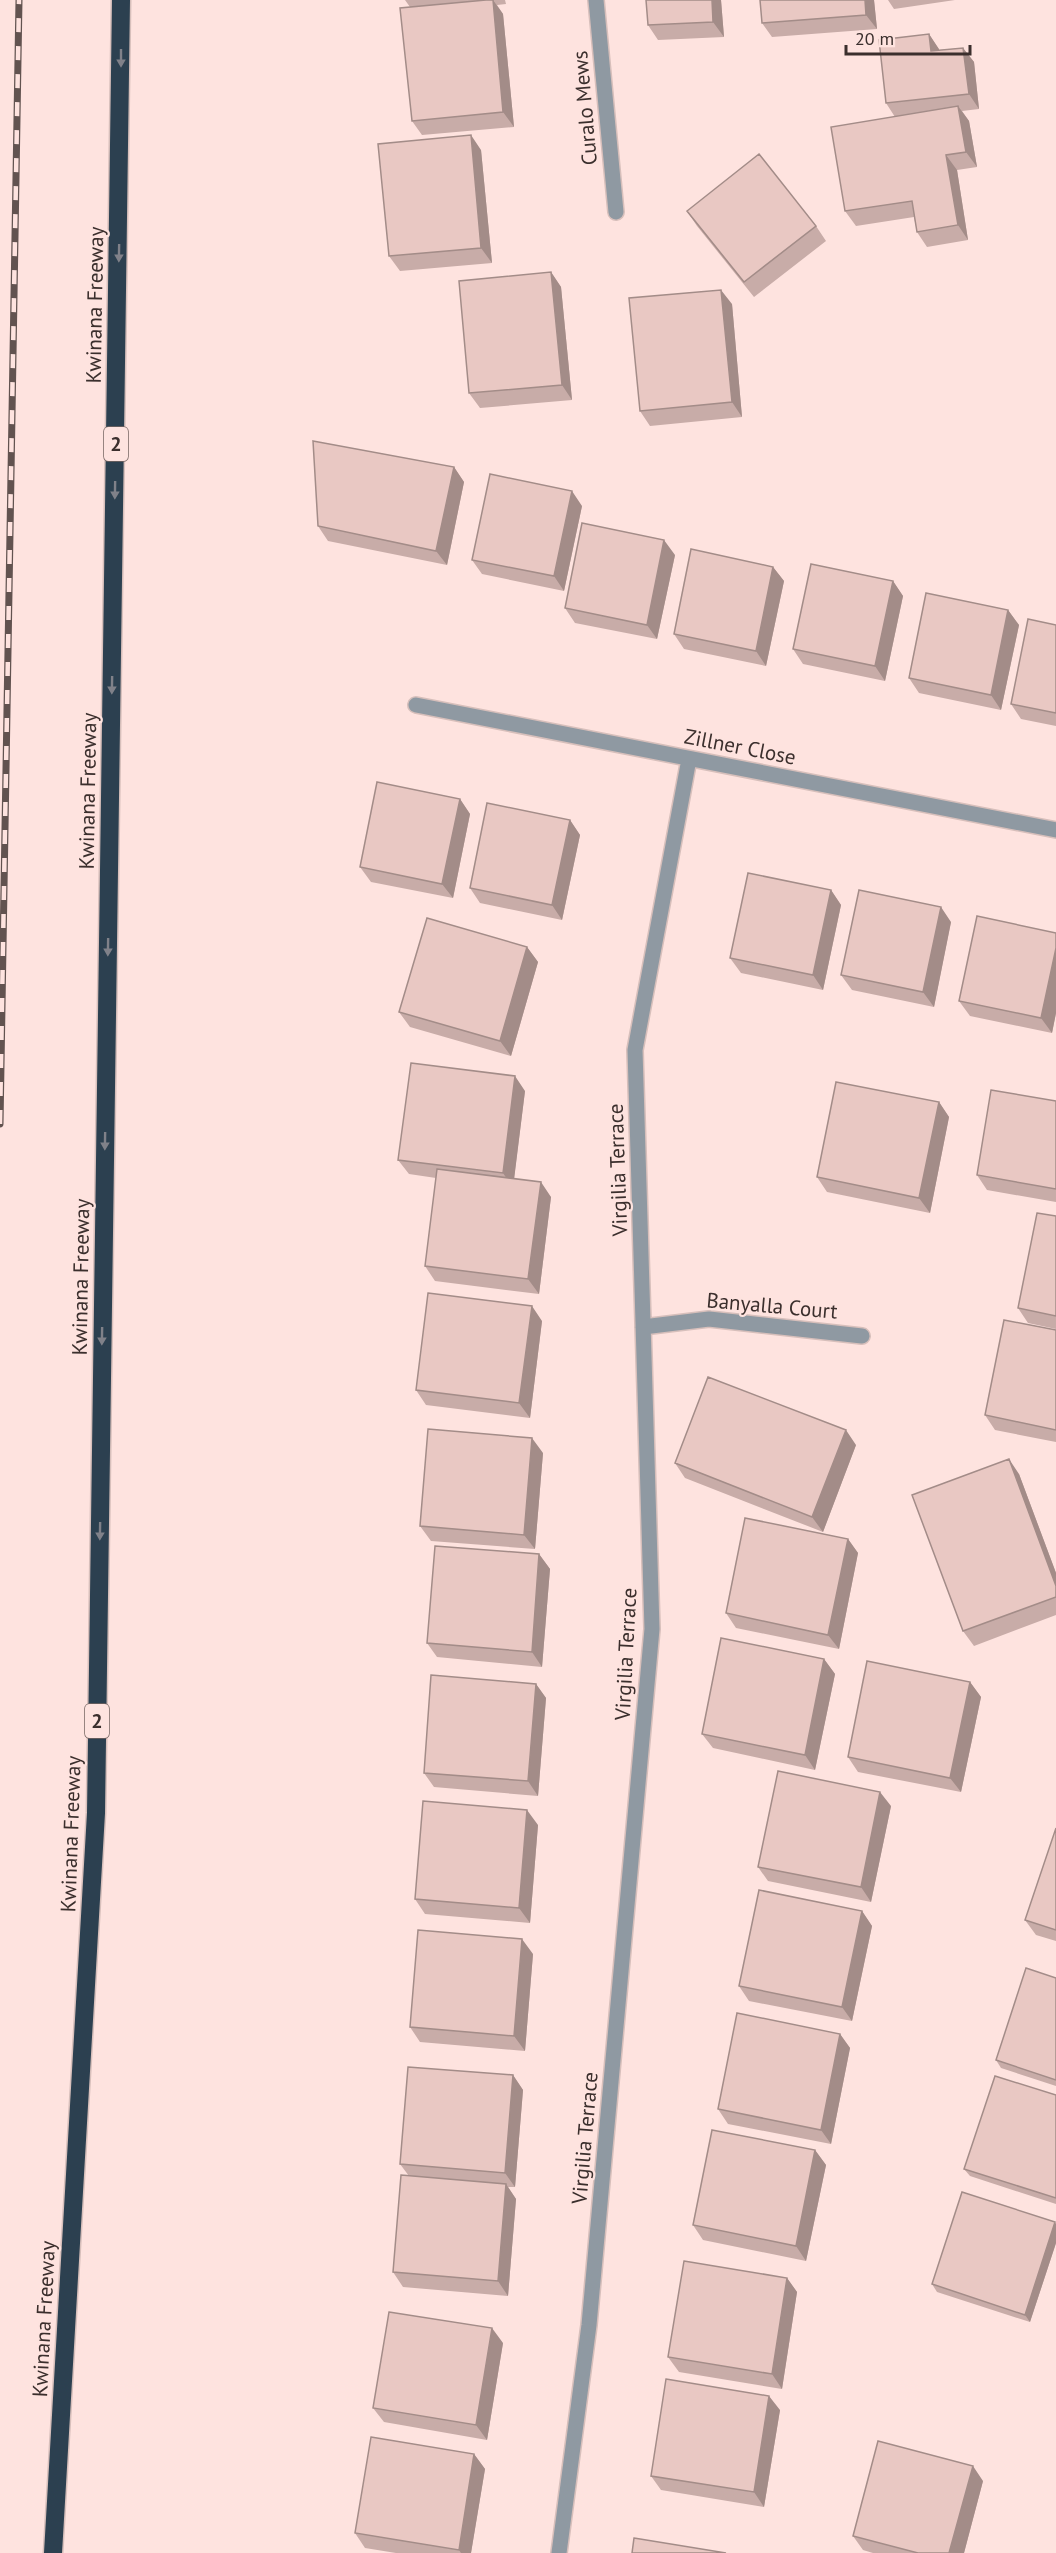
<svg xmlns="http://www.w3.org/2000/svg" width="1056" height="2553" font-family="'PT Sans',sans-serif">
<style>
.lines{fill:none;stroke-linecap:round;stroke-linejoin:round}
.minor-casing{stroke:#d7bfbb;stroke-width:18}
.highway-casing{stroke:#d7bfbb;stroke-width:21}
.minor{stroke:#8f99a2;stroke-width:15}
.highway{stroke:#2c4050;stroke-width:18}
.rail-casing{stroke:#625350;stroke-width:7}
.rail{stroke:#fee3df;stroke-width:4.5;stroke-dasharray:14;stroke-linecap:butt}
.wall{fill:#c8aca8}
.shaded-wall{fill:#a38c88}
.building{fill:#e9c8c3;stroke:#a38c88;stroke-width:1.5}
.oneway{fill:#808189}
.labels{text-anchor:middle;stroke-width:4.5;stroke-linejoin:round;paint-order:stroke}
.shield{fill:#fee3df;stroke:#766562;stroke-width:1.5}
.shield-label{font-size:20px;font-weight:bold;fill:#3b2f2d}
.street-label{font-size:21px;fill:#3b2f2d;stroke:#fee3df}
</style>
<rect width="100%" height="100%" fill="#fee3df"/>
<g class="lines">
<defs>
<path id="minor" d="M596,0L616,212
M416,705L1056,830
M643,1327L709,1319L862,1336
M559,2553L589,2325L652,1629L635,1050L689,759"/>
<path id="highway" d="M53,2553L96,1813L121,0"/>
</defs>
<use href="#minor" class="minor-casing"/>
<use href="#highway" class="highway-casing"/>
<use href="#minor" class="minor"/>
<use href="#highway" class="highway"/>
<defs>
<path id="rail" d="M0,1124L19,0"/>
</defs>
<use href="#rail" class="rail-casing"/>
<use href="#rail" class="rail"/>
</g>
<path class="wall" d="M405,0H505L506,4L497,5L503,14L514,127L422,135L412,121L410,7Z
M721,0L724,37L658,40L648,25Z
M874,0L877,29L772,37L762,23Z
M888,0H955L894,9Z
M929,34L939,50L963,48L974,62L979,109L962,111L969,121L977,167L957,170L968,240L927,247L917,232L914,217L856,226L845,211L895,117L886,103Z
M481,150L492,263L400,271L389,256Z
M687,211L816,226L826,241L754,297L697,226Z
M551,272L561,287L572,400L480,408L469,393Z
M732,304L742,417L650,426L640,411Z
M454,467L464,482L447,565L328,541L318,526Z
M582,506L564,591L482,574L472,560Z
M675,555L657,639L575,623L565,608Z
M773,567L784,581L766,666L684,649L674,634Z
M893,581L903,596L885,681L803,664L793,649Z
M1008,610L1019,625L1001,710L919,693L909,678Z
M1056,625V726L1021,719L1011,704Z
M460,799L470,814L453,898L371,882L360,867Z
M570,820L580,835L562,920L480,903L470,888Z
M831,890L841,905L823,990L741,973L730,958Z
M951,922L934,1007L852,990L841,975Z
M1056,933V1013L1052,1033L970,1016L959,1001Z
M527,947L538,962L511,1056L410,1027L399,1012Z
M525,1091L514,1178L551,1197L539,1294L435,1281L425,1266L436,1178L409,1174L398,1160Z
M1056,1101V1202L987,1190L977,1175Z
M939,1102L949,1117L930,1213L827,1192L817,1177Z
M1056,1216V1329L1028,1323L1018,1308Z
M542,1321L530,1418L426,1405L416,1390Z
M1056,1330V1442L995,1430L985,1415Z
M856,1445L823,1532L685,1478L675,1463Z
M543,1453L535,1549L431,1541L420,1526Z
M1019,1474L1056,1573V1615L974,1646L963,1631Z
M848,1539L858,1553L839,1649L736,1628L726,1613Z
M539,1554L550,1569L542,1667L437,1657L427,1643Z
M824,1659L835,1674L815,1770L713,1748L702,1734Z
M970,1682L981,1697L961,1792L858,1772L848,1757Z
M536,1684L546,1698L538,1796L434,1787L424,1773Z
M891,1806L871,1902L768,1881L758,1867Z
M538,1825L530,1923L425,1914L415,1899Z
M1056,1828V1941L1036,1935L1025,1920Z
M862,1911L872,1926L852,2021L749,2001L739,1986Z
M533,1954L525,2051L420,2042L410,2027Z
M1056,1978V2086L1001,2068L996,2060Z
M840,2034L850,2048L831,2144L728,2124L718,2109Z
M513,2075L523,2090L515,2187H508L516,2199L508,2296L403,2287L393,2272L409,2176L400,2164Z
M1056,2095V2204L970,2176L964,2169Z
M815,2150L826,2165L806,2261L703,2240L693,2225Z
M1056,2224V2243L1030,2322L937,2292L932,2284Z
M787,2278L797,2292L782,2389L679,2372L668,2357Z
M503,2343L487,2440L384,2422L373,2408Z
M780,2410L764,2507L661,2490L651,2476Z
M474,2454L485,2469L471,2553H396L365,2548L355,2533Z
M983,2481L964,2553H873L863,2550L853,2536Z"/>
<path class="shaded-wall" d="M493,0L503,14L514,127L503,112Z
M712,0H721L724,37L713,22Z
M865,0H874L877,29L866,15Z
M929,34L939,49L941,66L931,51Z
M963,48L974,62L979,109L969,94Z
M958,106L969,121L977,167L966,152Z
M471,135L481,150L492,263L481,248Z
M946,155L957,170L968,240L958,225Z
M551,272L561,287L572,400L562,385Z
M721,290L732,304L742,417L732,402Z
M454,467L464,482L447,565L436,551Z
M572,491L582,506L564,591L554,576Z
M664,540L675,555L657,639L647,625Z
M773,567L784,581L766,666L756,651Z
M893,581L903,596L885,681L875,666Z
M1008,610L1019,625L1001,710L991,695Z
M460,799L470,814L453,898L442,884Z
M570,820L580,835L562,920L552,905Z
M831,890L841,905L823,990L813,975Z
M941,907L951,922L934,1007L923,992Z
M527,947L538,962L511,1056L500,1041Z
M1056,948V1013L1052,1033L1041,1018Z
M515,1076L525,1091L513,1188L503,1173Z
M939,1102L949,1117L930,1213L919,1198Z
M541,1182L551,1197L539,1294L528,1279Z
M532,1306L542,1321L530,1418L519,1403Z
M846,1430L856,1445L823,1532L812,1517Z
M532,1438L543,1453L535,1549L524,1535Z
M1009,1459L1019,1474L1056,1573V1586Z
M848,1539L858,1553L839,1649L828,1635Z
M539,1554L550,1569L542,1667L532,1652Z
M824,1659L835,1674L815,1770L805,1755Z
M970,1682L981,1697L961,1792L950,1778Z
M536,1684L546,1698L538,1796L528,1781Z
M880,1792L891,1806L871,1902L861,1887Z
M527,1810L538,1825L530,1923L519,1908Z
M862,1911L872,1926L852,2021L842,2007Z
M522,1939L533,1954L525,2051L514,2036Z
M840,2034L850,2048L831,2144L821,2130Z
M513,2075L523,2090L515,2187L505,2173Z
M815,2150L826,2165L806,2261L796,2246Z
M506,2184L516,2199L508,2296L498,2281Z
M1055,2222L1056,2224V2243L1030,2322L1025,2315Z
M787,2278L797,2292L782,2389L772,2374Z
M492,2328L503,2343L487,2440L476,2425Z
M769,2396L780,2410L764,2507L754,2492Z
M474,2454L485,2469L471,2553H461L459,2550Z
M973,2466L983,2481L964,2553H949Z"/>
<path class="building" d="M486,0H493L503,112L412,121L400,8Z
M646,0H712L713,22L648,25Z
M760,0H865L866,15L762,23Z
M929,34L931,51L963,48L969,94L886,103L879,40Z
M958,106L966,152L946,155L958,225L917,232L912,201L845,211L831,127Z
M471,135L481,248L389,256L378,144Z
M759,154L816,226L744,282L687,211Z
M551,272L562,385L469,393L459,281Z
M721,290L732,402L640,411L629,298Z
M313,441L454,467L436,551L318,526Z
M490,474L572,491L554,576L472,560Z
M582,523L664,540L647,625L565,608Z
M691,549L773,567L756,651L674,634Z
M811,564L893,581L875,666L793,649Z
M926,593L1008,610L991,695L909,678Z
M1028,619L1056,625V713L1011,704Z
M377,782L460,799L442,884L360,867Z
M487,803L570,820L552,905L470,888Z
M748,873L831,890L813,975L730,958Z
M859,890L941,907L923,992L841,975Z
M977,916L1056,933V948L1041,1018L959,1001Z
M427,918L527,947L500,1041L399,1012Z
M411,1063L515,1076L503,1173L398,1160Z
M836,1082L939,1102L919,1198L817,1177Z
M991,1090L1056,1101V1189L977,1175Z
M437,1169L541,1182L528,1279L425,1266Z
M1037,1213L1056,1216V1316L1018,1308Z
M428,1293L532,1306L519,1403L416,1390Z
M1004,1320L1056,1330V1430L985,1415Z
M708,1377L846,1430L812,1517L675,1463Z
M428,1429L532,1438L524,1535L420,1526Z
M1009,1459L1056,1586V1597L963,1631L912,1495Z
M745,1518L848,1539L828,1635L726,1613Z
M435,1546L539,1554L532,1652L427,1643Z
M721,1638L824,1659L805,1755L702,1734Z
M867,1661L970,1682L950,1778L848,1757Z
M431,1675L536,1684L528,1781L424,1773Z
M778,1771L880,1792L861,1887L758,1867Z
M423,1801L527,1810L519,1908L415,1899Z
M1056,1828V1930L1025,1920Z
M759,1890L862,1911L842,2007L739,1986Z
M418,1930L522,1939L514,2036L410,2027Z
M1026,1968L1056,1978V2080L996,2060Z
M737,2013L840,2034L821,2130L718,2109Z
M408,2067L513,2075L505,2173L400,2164Z
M995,2076L1056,2095V2198L964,2169Z
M712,2130L815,2150L796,2246L693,2225Z
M401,2175L506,2184L498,2281L393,2272Z
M962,2192L1055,2222L1025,2315L932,2284Z
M684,2261L787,2278L772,2374L668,2357Z
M389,2312L492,2328L476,2425L373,2408Z
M666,2379L769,2396L754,2492L651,2476Z
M371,2437L474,2454L459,2550L355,2533Z
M878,2441L973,2466L949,2553H918L853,2536Z
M634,2538L726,2553H632Z"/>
<defs><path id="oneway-solid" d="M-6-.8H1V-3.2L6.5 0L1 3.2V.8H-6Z" transform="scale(1.5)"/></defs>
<g class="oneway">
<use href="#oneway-solid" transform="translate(121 58) rotate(90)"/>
<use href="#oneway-solid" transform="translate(119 253) rotate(91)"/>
<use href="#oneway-solid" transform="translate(115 490) rotate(91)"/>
<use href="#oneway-solid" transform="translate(112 685) rotate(91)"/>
<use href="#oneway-solid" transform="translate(108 947) rotate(91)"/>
<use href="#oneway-solid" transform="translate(105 1141) rotate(91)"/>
<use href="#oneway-solid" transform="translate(102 1336) rotate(91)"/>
<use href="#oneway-solid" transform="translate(100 1531) rotate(91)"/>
</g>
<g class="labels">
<g class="shield">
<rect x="104" y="427" width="24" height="34" rx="4.5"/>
<rect x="85" y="1704" width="24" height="34" rx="4.5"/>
</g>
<g class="shield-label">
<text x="116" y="451">2</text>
<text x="97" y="1728">2</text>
</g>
<g class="street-label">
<text transform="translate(585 108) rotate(-95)" y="7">Curalo Mews</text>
<text transform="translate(95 305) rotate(-89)" y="7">Kwinana Freeway</text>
<text transform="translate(740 747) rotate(11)" y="7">Zillner Close</text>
<text transform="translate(88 791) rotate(-89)" y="7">Kwinana Freeway</text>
<text transform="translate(618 1170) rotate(-92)" y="7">Virgilia Terrace</text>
<text transform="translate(81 1277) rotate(-89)" y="7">Kwinana Freeway</text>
<text transform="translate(772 1306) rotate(5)" y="7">Banyalla Court</text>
<text transform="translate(626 1654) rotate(-87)" y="7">Virgilia Terrace</text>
<text transform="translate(71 1834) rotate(-88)" y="7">Kwinana Freeway</text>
<text transform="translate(585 2138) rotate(-85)" y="7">Virgilia Terrace</text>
<text transform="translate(44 2319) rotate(-87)" y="7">Kwinana Freeway</text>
</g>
</g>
<path d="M846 45v9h124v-9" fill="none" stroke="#3b2f2d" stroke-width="3"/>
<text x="855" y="45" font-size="18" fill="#3b2f2d" stroke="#fee3df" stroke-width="4.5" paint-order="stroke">20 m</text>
</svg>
